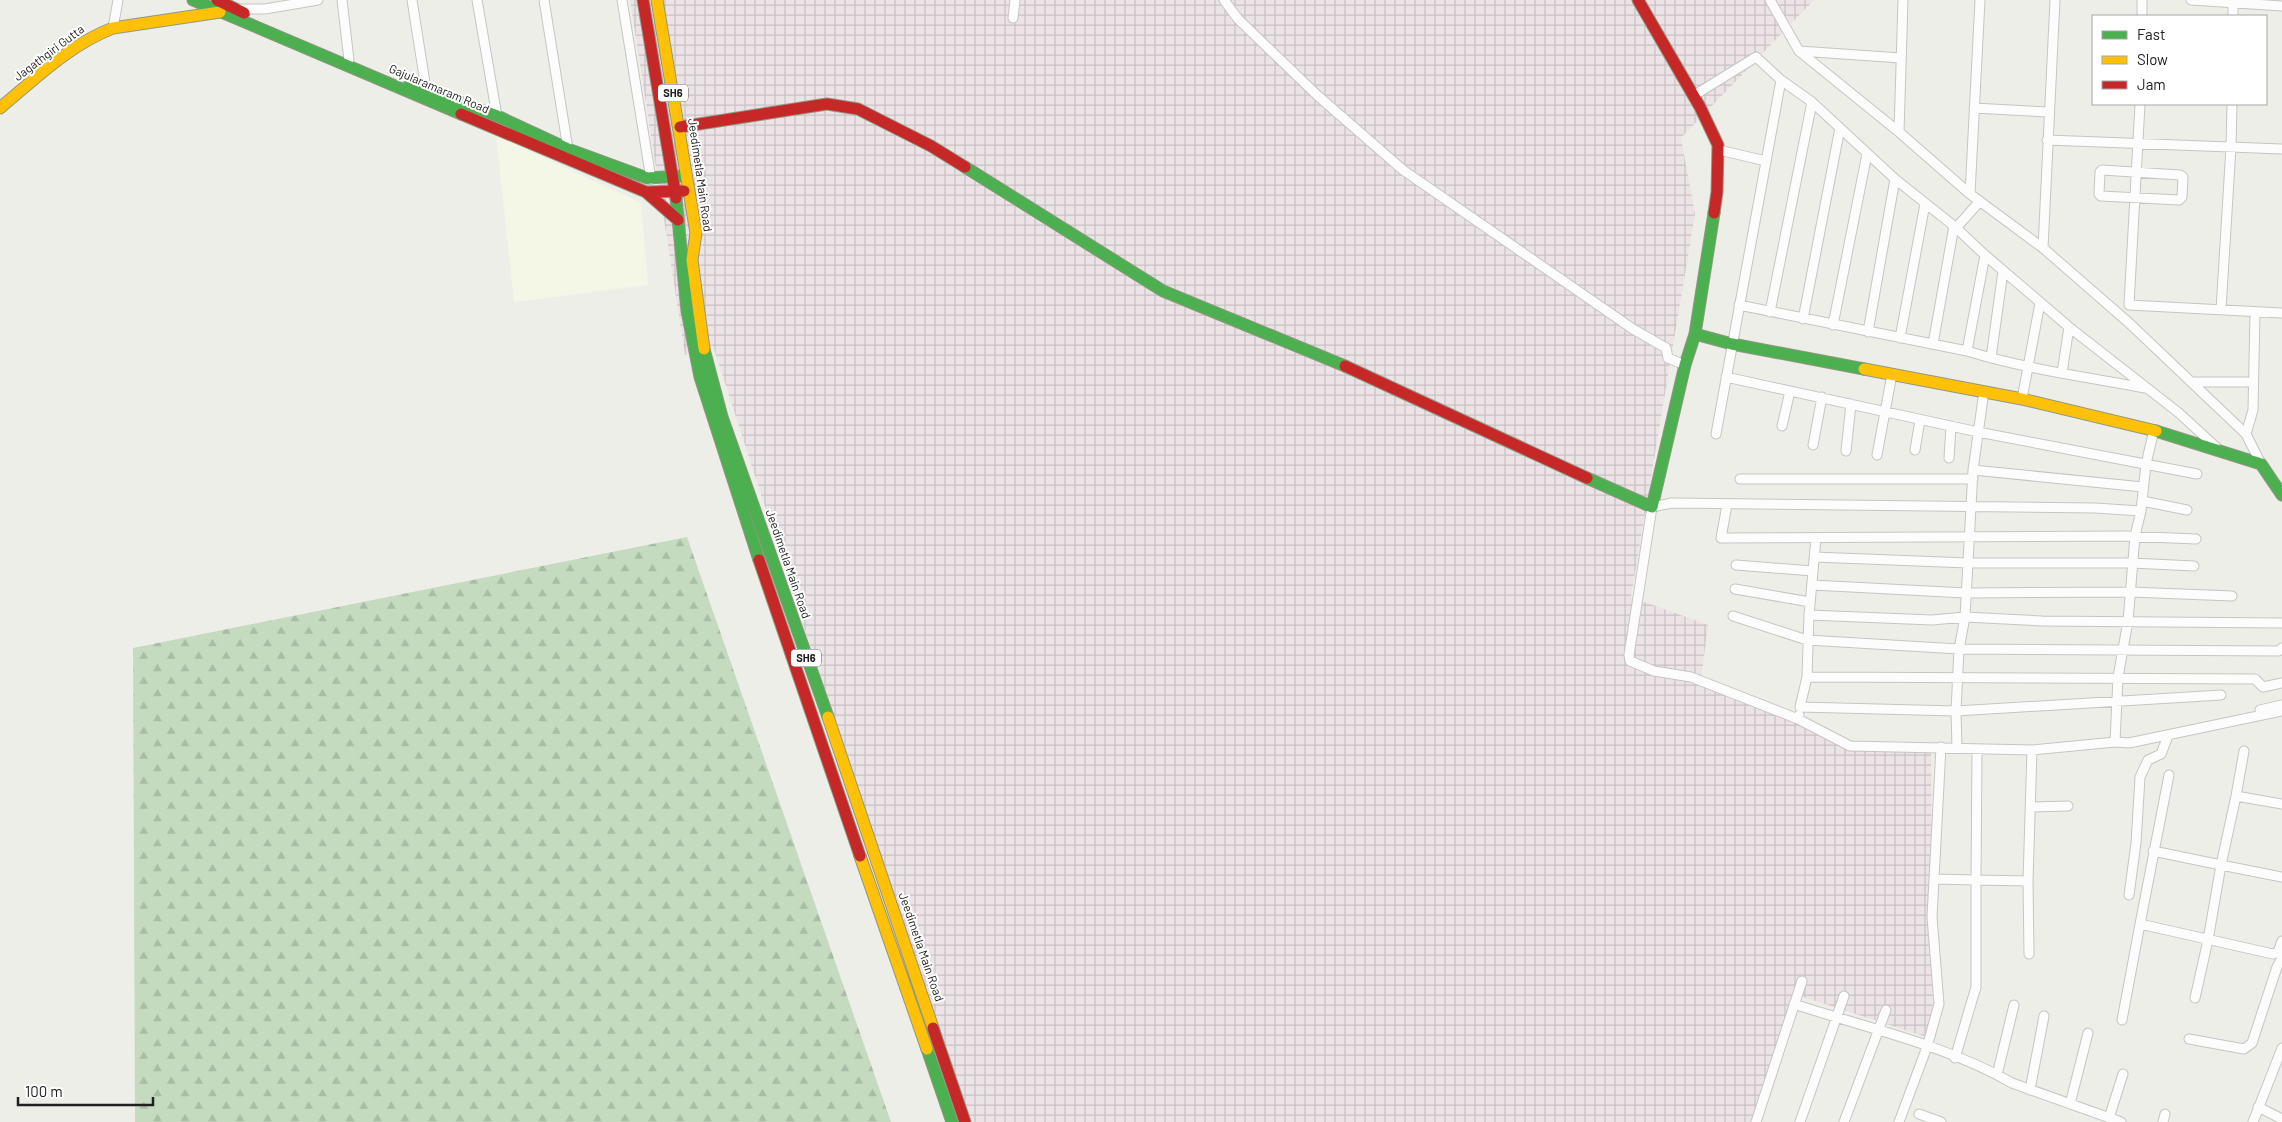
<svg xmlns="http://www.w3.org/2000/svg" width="2282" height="1122" font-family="Barlow,sans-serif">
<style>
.industrial{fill:url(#industrial-grid)}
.education{fill:#f4f6e6}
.forest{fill:url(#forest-firs)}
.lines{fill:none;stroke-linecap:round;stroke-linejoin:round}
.street-casing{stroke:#c5c5c3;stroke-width:11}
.fast-casing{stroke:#929782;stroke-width:13}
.slow-casing{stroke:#929782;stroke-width:13}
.jam-casing{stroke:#929782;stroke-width:13}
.street{stroke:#fcfcfc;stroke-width:9}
.fast{stroke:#4caf50;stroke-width:11}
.slow{stroke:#ffc107;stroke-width:11}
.jam{stroke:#c62828;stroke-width:11}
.labels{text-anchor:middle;stroke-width:4;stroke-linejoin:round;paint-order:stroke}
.shield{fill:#fff;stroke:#636363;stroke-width:1}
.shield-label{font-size:11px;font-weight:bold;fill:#202020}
.street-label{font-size:12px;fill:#202020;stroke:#fff}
</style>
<defs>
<pattern id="industrial-grid" width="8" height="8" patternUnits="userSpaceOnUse" patternTransform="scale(1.25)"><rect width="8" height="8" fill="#ebe3e6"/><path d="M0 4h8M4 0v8" fill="none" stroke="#c9c2c5"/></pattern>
<pattern id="forest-firs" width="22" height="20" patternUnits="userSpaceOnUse" patternTransform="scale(1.25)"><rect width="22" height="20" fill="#c5dbc0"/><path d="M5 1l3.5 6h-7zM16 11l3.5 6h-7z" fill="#a9bca5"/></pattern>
</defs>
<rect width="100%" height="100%" fill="#eeeee9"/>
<path class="industrial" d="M630,0H1814L1681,138L1695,214L1631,597L1708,625L1701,679L1836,742L1931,743L1933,1039L1800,996L1756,1122H964L713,346L685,355Z"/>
<path class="education" d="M496,135L641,203L648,285L514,302Z"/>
<path class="forest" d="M687,537L891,1122H135L133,648Z"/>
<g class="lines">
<defs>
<path id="street" d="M342,0L349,60
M412,0L426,89
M477,0L497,116
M544,0L568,149
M622,0L651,179
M1224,0L1238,19L1318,96L1403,170L1633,329L1666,348L1668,358L1685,365
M1770,0L1799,51L1899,132L1970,194L2043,248L2128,322L2246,434L2261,464
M2191,0L2282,6
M239,9H265L318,0
M2142,16V0
M2233,16V3
M1013,18L1015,0
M113,28L118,0
M1799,51L1901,58
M1693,96L1756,57L1781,80L1812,102L1895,179L1954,226L1985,255L2069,327L2179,413L2216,447
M2140,104L2129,305L2282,313
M1974,108L2048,112
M1899,132L1903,0
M2047,140L2282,149
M1719,150L1766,161
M2102,170L2180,175L2183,177L2182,197L2179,200L2101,196L2099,194L2100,172Z
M1970,194L1980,0
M1956,228L1980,201
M2043,248L2055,0
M1739,305L1967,351C2025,369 2086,377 2145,388
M2221,310L2231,147L2232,104
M1770,312L1812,102
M1803,319L1840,128
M1833,325L1867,154
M1868,332L1895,179
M1900,338L1925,204
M1933,344L1954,226
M1967,351L1985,255
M1991,358L2003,271
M2062,373L2069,327
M1726,377L1978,432L2197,474
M2192,382H2253
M2022,399L2040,303
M1782,426L1790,391
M1716,434L1781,80
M2246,434L2253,410L2255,312
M1813,445L1822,397
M1915,450L1920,420
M1846,451L1851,404
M1877,455L1892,374
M1949,458L1951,426
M1973,470L2143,487
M1740,479H1973
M2142,501L2187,510
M1727,505L1721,538L2126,536L2196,539
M1816,538L1809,615L1807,677L1800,707L1956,711L2221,695
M1814,557L1968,563H2132L2194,566
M1736,565L1813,571
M1812,585L1966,593L2131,592L2232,596
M1735,589L1810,602
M1809,615L1932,620L1965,617L2042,621L2282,623
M1733,616L1807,640L1959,649L2279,651L2282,648
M1807,677L2255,679L2263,687L2282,683
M2260,710L2282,705
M1799,715L1798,719L1850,746L2032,750L2115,742L2129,743L2282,711
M1798,719L1691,677L1654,671L1630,661L1629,655L1652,507L1672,503L2095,508L2141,511
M2115,742L2118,677L2128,621L2135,536L2141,511L2146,464L2154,430
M1957,748L1956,711L1959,649L1965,617L1973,470L1984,391
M2169,775L2140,924L2273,954L2278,952L2282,941
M2236,796L2244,751
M2282,804L2236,796L2221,865L2282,877
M2030,807L2068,806
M2153,851L2221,865L2208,940L2195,998
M1934,879L1976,880L1977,750
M2028,881L2029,954
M2129,895L2136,843L2140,777L2148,760L2161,754L2168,736
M1794,1004C1867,1028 1946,1045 2012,1083L2121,1122
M2122,1020L2140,924
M2189,1039L2244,1049L2252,1043L2277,967L2282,958
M1955,1058L1976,987V880L2028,881L2032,750
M1997,1075L2014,1005
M2030,1090L2044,1016
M2070,1104L2088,1033
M2258,1107L2282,1119
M1919,1114L1941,1122
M2109,1118L2123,1074
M1756,1122L1802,981
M1800,1122L1844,996
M1844,1122L1886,1010
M1899,1122L1927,1047L1939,1004L1932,917L1941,747
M2163,1122L2165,1114
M2253,1122L2282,1048"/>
<path id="fast" d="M193,0L461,114
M410,83L497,116L568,149L647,178L682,176
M965,167L1163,291L1345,366
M676,198L687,311L700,377L759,560
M1695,334L1714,213
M704,349L722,417L828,717
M2156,431L2261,464L2282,495
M1587,478L1652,507L1685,365L1695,334L1732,344L1864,369
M927,1049L952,1122"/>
<path id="slow" d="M657,0L696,233L692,260L704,349
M0,108C36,78 69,45 113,28L220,12
M1864,369L2022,399L2156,431
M828,717L933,1028
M860,856L927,1049"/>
<path id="jam" d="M217,0L244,13
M643,0L676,198
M1638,0L1700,107L1718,145L1717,192L1714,213
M461,114L646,192L684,191
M680,127L827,104L858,109L931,146L965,167
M646,192L678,220
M1345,366L1587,478
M759,560L860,856
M933,1028L965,1122"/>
</defs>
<use href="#street" class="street-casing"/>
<use href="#fast" class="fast-casing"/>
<use href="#slow" class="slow-casing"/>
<use href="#jam" class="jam-casing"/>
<use href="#street" class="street"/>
<use href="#fast" class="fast"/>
<use href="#slow" class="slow"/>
<use href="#jam" class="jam"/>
</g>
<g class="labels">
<g class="shield">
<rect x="658" y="84.5" width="30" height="17" rx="4"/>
<rect x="791" y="649.5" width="30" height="17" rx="4"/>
</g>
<g class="shield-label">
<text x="673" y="97">SH6</text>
<text x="806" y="662">SH6</text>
</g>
<g class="street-label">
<text transform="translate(49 53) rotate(-37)" y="4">Jagathgiri Gutta</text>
<text transform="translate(439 89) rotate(23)" y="4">Gajularamaram Road</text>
<text transform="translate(700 175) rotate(82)" y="4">Jeedimetla Main Road</text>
<text transform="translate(788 564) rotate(71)" y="4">Jeedimetla Main Road</text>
<text transform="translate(921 947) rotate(71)" y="4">Jeedimetla Main Road</text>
</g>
</g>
<rect x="2092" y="15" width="175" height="90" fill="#ffffff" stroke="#a6a6a6"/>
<rect x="2102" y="31" width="25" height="8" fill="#4caf50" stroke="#a6a6a6"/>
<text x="2137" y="40" font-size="15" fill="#202020">Fast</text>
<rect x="2102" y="56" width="25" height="8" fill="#ffc107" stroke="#a6a6a6"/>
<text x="2137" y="65" font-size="15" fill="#202020">Slow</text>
<rect x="2102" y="81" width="25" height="8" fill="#c62828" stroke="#a6a6a6"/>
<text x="2137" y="90" font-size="15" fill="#202020">Jam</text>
<path d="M18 1097v8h135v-8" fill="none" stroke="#202020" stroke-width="2.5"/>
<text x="25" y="1097" font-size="15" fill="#202020" stroke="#ffffff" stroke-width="4" paint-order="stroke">100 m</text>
</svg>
